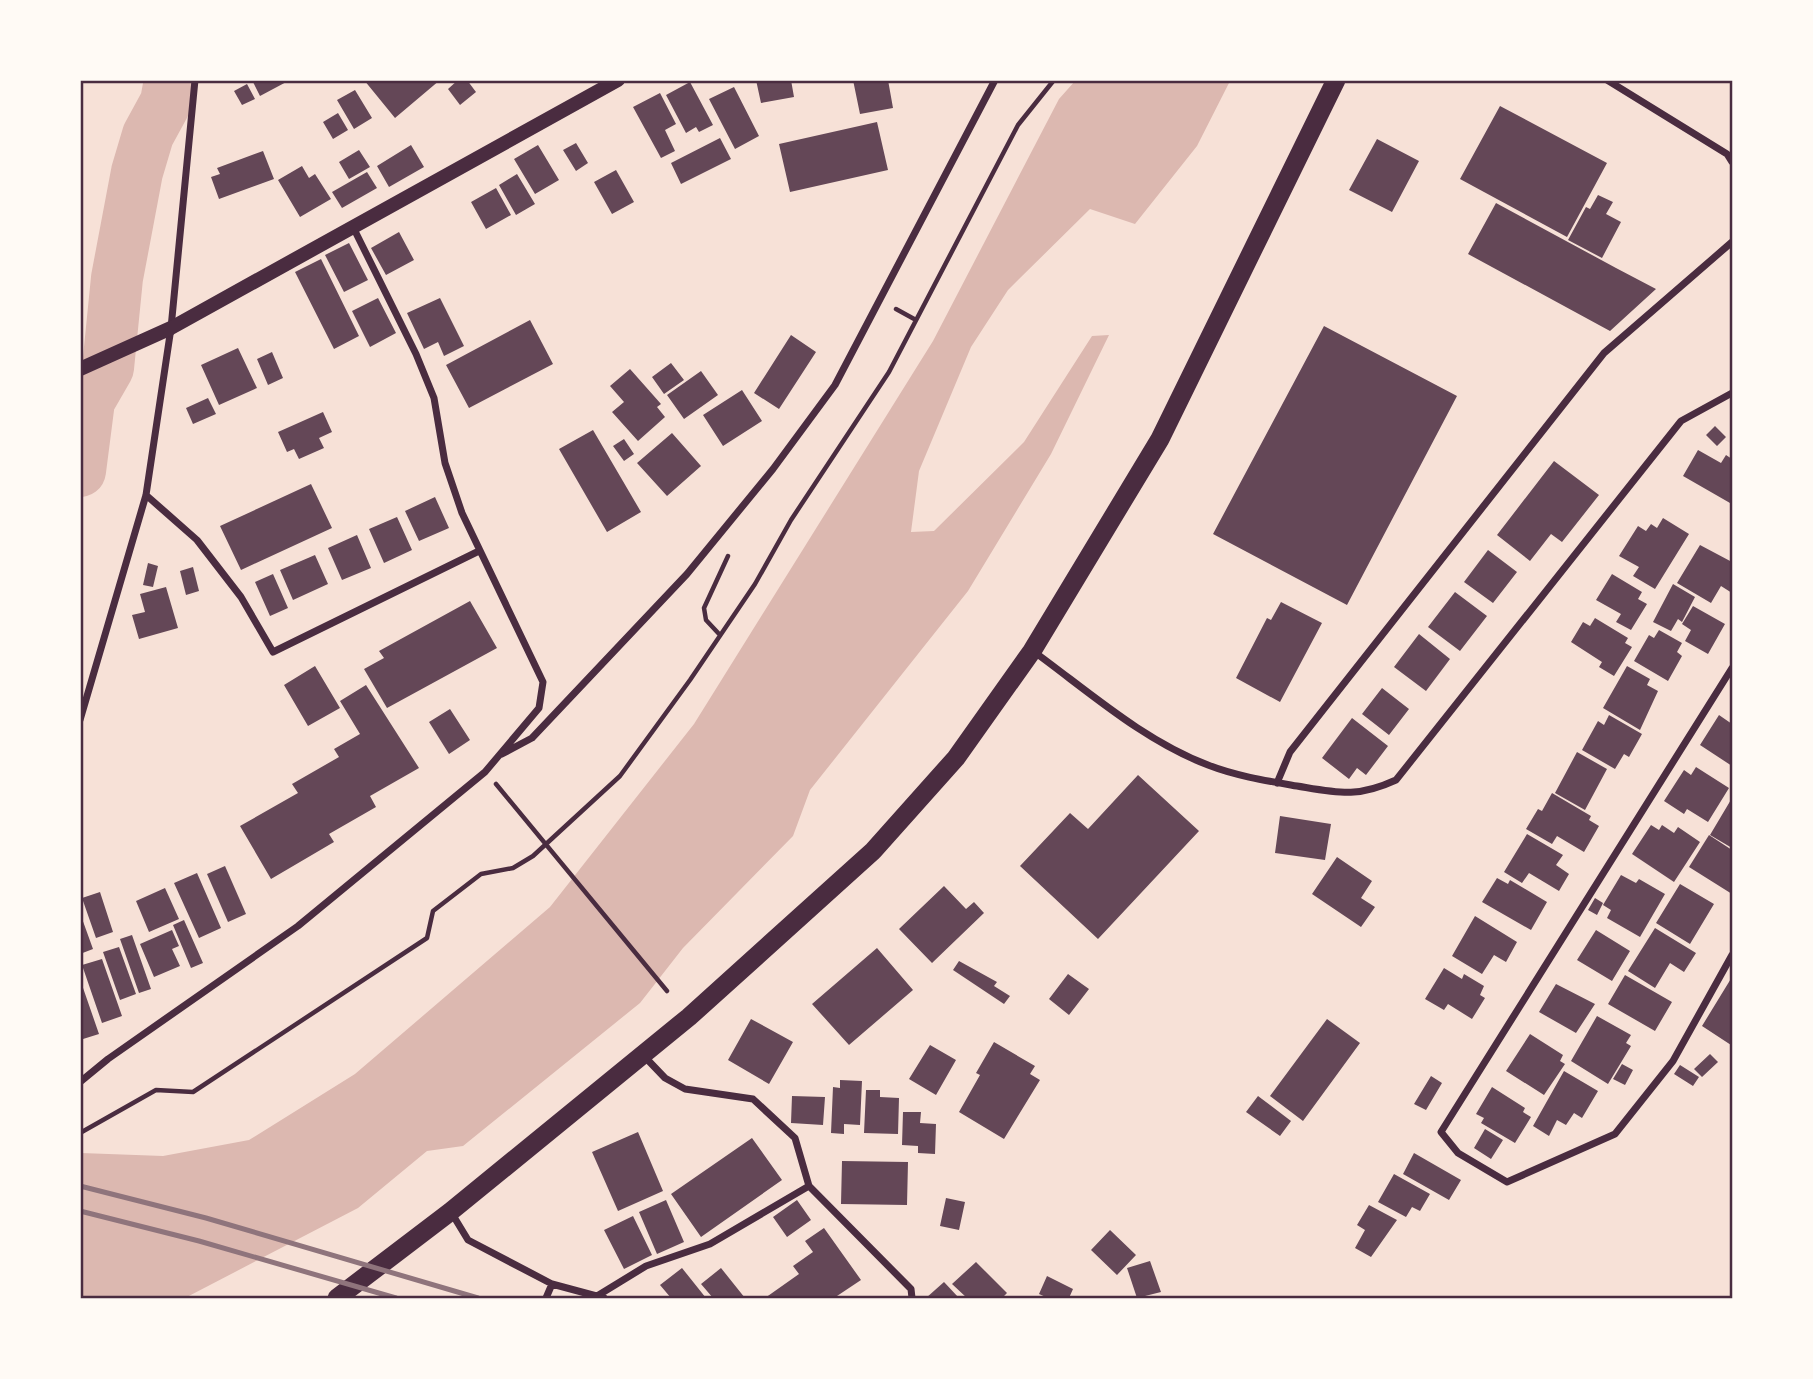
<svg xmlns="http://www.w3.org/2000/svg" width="1813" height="1379" font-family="'Times New Roman',serif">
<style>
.water{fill:#dcb8b0}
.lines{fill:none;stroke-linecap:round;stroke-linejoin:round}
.river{stroke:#dcb8b0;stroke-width:52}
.building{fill:#644757}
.path{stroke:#4a2c40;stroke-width:4.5}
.minor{stroke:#4a2c40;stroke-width:7}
.secondary{stroke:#4a2c40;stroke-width:14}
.trunk{stroke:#4a2c40;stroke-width:19}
.rail{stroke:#8f747c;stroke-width:5}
.neatline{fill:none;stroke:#4a2c40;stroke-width:2.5}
</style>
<rect width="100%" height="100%" fill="#f7e1d7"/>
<path class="water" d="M1075,81H1230L1197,146L1135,224L1090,209L1008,290L971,347L919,471L911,532L934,531L1024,442L1092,336L1109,335L1051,454L968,591L810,790L793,836L683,948L640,1003L463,1146L427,1151L358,1208L185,1298H81V1153L163,1156L249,1140L355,1074L550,907L694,724L933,341L1059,99Z"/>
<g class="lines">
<path class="river" d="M80,471L89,401L108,368L117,278L137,172L148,135L166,102L170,80"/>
</g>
<path class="building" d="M252,80H290L260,96Z
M364,80H440L395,118Z
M458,80H467L476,92L460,105L448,89Z
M756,80H791L794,97L761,103Z
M853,80H888L893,108L860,114Z
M690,82L713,125L699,132L696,127L686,133L666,95Z
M247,84L255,99L242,105L234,91Z
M734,87L759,136L735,149L709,99Z
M355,90L372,118L354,129L337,100Z
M660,93L676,124L665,130L675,151L661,158L633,107Z
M1500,106L1607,163L1567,237L1460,179Z
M338,113L348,130L333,139L323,122Z
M877,122L888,170L790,192L779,144Z
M720,138L731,159L681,184L671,163Z
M1377,139L1419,161L1392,212L1349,190Z
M576,143L588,163L576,171L563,150Z
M411,145L424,167L389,187L377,166Z
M538,145L559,180L535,194L514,159Z
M359,150L370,167L349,179L339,162Z
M263,151L274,179L219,199L211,177L220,174L217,168Z
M302,166L309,178L315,174L331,199L300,217L278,180Z
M616,170L634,202L612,214L594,182Z
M367,172L377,188L342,208L332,192Z
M517,174L535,204L516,215L499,185Z
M496,188L511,215L486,229L471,202Z
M1598,195L1613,202L1606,214L1621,222L1602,258L1568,240L1586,207L1590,209Z
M1496,203L1616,268L1656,289L1610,331L1468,254Z
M399,232L414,260L386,275L371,248Z
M349,243L368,280L344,292L325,255Z
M321,259L359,336L334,349L295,272Z
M378,298L396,333L370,347L352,311Z
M440,298L464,346L444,356L438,342L424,349L407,313Z
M530,320L553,364L469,408L446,365Z
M1324,326L1457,396L1347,605L1213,534Z
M791,335L816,352L779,409L754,393Z
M238,348L257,388L219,405L201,365Z
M272,352L283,378L268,385L257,359Z
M671,363L684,380L664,394L652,377Z
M630,369L661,404L657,407L665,417L638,441L612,412L624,402L610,386Z
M701,371L718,395L684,419L667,395Z
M742,390L762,421L723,446L703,415Z
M208,398L216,414L193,424L186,408Z
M323,412L332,432L319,438L324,448L299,459L294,449L287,452L278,432Z
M1715,426L1726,437L1717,446L1706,435Z
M593,430L641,512L607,532L559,449Z
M672,433L701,466L667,496L637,463Z
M624,439L634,454L624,461L613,446Z
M1698,450L1721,463L1726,455L1732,459V498L1730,503L1683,476Z
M1554,461L1599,495L1562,542L1551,534L1530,561L1497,535Z
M311,484L332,528L241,570L220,526Z
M435,497L449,528L419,541L405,511Z
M397,517L412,550L384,563L369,529Z
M1663,518L1689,534L1655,589L1633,576L1639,567L1619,556L1638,526L1646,531L1651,524L1657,528Z
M357,535L371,568L342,580L328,548Z
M1700,545L1732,562V593L1721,586L1711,603L1677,583Z
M1488,550L1517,572L1493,603L1464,582Z
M315,555L328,584L293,600L280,570Z
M148,563L158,566L153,587L143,585Z
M193,567L199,591L186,595L180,571Z
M273,574L288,608L270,616L255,582Z
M1612,574L1642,592L1638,599L1647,604L1631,630L1616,622L1621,614L1596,600Z
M1673,584L1695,597L1682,622L1678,619L1671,631L1653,622Z
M166,587L178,628L139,639L132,615L145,612L140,594Z
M1455,592L1487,616L1460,651L1428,627Z
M470,601L497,648L387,708L364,669L384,658L379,651Z
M1281,602L1322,623L1280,702L1236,678L1267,618L1271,620Z
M1693,606L1725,624L1708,654L1685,641L1691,630L1682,624Z
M1595,618L1628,638L1625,643L1632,647L1614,676L1599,667L1602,662L1571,642L1583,622L1590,626Z
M1659,630L1682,643L1677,652L1682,656L1668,681L1634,661L1649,635L1654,638Z
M1419,634L1450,659L1426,691L1394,667Z
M315,666L340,708L308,726L284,685Z
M1627,666L1650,679L1647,685L1658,691L1640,730L1603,708Z
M366,685L419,768L370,796L376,807L329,834L334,842L271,879L240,826L298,793L292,784L339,757L334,749L360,734L340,701Z
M1382,688L1409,709L1389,735L1362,714Z
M450,709L470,740L449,754L429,722Z
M1609,715L1642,734L1629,757L1624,754L1615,769L1582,750L1598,721L1604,725Z
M1719,715L1732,724V766L1700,745Z
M1352,718L1388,746L1366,775L1357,768L1349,779L1322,758Z
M1577,752L1607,769L1585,810L1555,793Z
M1696,767L1729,788L1708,822L1687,809L1684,814L1664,801L1684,770L1691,775Z
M1138,775L1199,831L1098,939L1020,866L1070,813L1088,829Z
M1552,793L1591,816L1589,820L1599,826L1584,852L1557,836L1552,844L1526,829L1538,809L1542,811Z
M1732,798V848L1710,835Z
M1280,816L1331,824L1325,860L1275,853Z
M1651,825L1659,830L1662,825L1674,833L1678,827L1700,842L1674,882L1632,854Z
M1527,834L1563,855L1556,865L1569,874L1559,891L1529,873L1522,883L1504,872Z
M1709,835L1732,850V894L1689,867Z
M1337,857L1372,881L1361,898L1375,907L1361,927L1312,894Z
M225,866L246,914L228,922L207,874Z
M197,873L221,928L199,938L174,883Z
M1621,875L1636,883L1639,879L1665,894L1640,937L1607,918L1611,910L1603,905Z
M1497,878L1508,884L1510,880L1547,902L1531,930L1482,902Z
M1680,884L1714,904L1690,944L1656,923Z
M944,886L966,909L974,902L984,913L932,963L899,929Z
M165,888L179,919L149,932L136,901Z
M100,892L113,932L96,938L82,898Z
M1595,898L1603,903L1597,915L1588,910Z
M80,913L93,949L80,954Z
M1475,916L1517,942L1506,962L1494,955L1482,974L1452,956Z
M184,920L203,963L191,968L173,925Z
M1655,928L1696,953L1684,972L1670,963L1655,988L1628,971Z
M172,930L179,946L172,949L180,966L154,977L140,944Z
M1596,930L1630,951L1612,981L1577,960Z
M132,935L151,989L139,993L120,939Z
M119,947L136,994L120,1000L103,952Z
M877,948L913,990L849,1045L812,1004Z
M102,959L122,1016L102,1023L82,965Z
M959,961L997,982L994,986L1010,996L1004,1004L953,970Z
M1444,968L1462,979L1464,974L1484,986L1480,995L1485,998L1472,1019L1448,1004L1444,1010L1425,999Z
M1068,974L1089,989L1069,1015L1049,999Z
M1625,975L1672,1002L1655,1031L1608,1004Z
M1732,977V1043L1731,1045L1702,1026Z
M81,982L99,1034L83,1039L80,1031Z
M1556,984L1595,1004L1576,1033L1539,1012Z
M1597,1016L1631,1035L1626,1043L1631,1046L1608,1084L1571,1061Z
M751,1019L793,1042L769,1084L728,1060Z
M1327,1019L1360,1043L1303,1121L1270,1096Z
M1530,1034L1563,1055L1560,1061L1565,1064L1544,1095L1506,1071Z
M994,1042L1035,1066L1030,1074L1040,1080L1004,1139L959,1112L980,1075L976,1073Z
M930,1045L956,1060L936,1095L909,1079Z
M1710,1054L1718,1062L1702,1077L1694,1069Z
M1622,1064L1633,1070L1625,1085L1613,1079Z
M1680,1065L1699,1077L1693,1086L1674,1074Z
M1564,1071L1598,1091L1582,1118L1574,1113L1566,1125L1557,1120L1549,1136L1533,1126Z
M1431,1076L1442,1083L1426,1110L1414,1104Z
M840,1080L862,1081L860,1125L844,1124V1134L831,1133L833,1087L840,1088Z
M1492,1087L1525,1108L1523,1112L1531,1117L1515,1143L1481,1123L1484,1118L1476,1114Z
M866,1090H880V1097L899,1098L898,1134L864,1133Z
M792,1096L825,1097L823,1125L791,1123Z
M1258,1096L1291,1121L1280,1136L1246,1112Z
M903,1112H921L920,1123L936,1124L935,1154L918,1153V1146L902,1145Z
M1485,1129L1503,1140L1491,1159L1474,1148Z
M638,1132L663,1191L618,1211L592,1152Z
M752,1138L782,1180L701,1237L671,1194Z
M1414,1153L1461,1180L1449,1200L1403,1174Z
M842,1161L908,1162L907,1205L841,1204Z
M1394,1174L1430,1194L1420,1211L1412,1207L1406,1217L1378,1202Z
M946,1198L965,1202L959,1230L940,1226Z
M666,1200L684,1242L657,1254L639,1212Z
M797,1200L811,1220L787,1237L773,1217Z
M1369,1205L1397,1220L1371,1257L1355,1248L1365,1230L1357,1225Z
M633,1216L652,1255L624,1269L604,1230Z
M824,1228L861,1280L834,1298H765L799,1274L793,1266L813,1252L805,1241Z
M1110,1230L1136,1255L1117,1275L1091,1250Z
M1150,1261L1161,1292L1137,1298L1127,1268Z
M976,1262L1007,1293L1002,1298H967L952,1284Z
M682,1268L706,1298H671L660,1285Z
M721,1268L745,1298H713L701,1284Z
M1047,1276L1073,1289L1069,1298H1048L1039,1294Z
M944,1282L959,1298H926Z"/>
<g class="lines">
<path class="path" d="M896,309L916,320
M720,635L706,620L704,608L728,556
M496,784L667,991
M80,1133L156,1090L193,1092L427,938L433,911L481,874L513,868L533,856L620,776L690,680L755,584L791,520L889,372L1018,125L1054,80"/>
<path class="minor" d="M1607,80L1727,154L1732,162
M146,495L197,540L241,597L273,652L479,551
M1033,651C1088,691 1144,741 1208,765C1236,776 1268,781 1297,786C1339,793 1357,798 1396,780L1681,421L1732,393
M1732,668L1441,1132L1458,1153L1507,1182L1615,1134L1673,1061L1732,955
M80,720L146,495L171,328L195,80
M502,754L532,738L687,574L773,469L835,385L995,80
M1277,783L1290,752L1604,353L1732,242
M643,1055L665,1078L685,1089L753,1099L795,1138L809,1186L911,1289L912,1298
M80,1082L108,1059L298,926L485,772L539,708L543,682L462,513L445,463L434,398L416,354L353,227
M451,1212L468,1240L552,1284L604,1298
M597,1296L646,1266L710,1244L809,1186
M546,1298L552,1284"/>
<path class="secondary" d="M80,369L171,328L618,80"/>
<path class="trunk" d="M337,1298L450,1212L689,1017L873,851L956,758L1032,651L1160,439L1336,80"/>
<path class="rail" d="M80,1186L206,1218L478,1298
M80,1211L199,1241L396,1298"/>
</g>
<rect width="1813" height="1379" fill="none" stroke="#fffaf5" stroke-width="164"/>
<rect x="82" y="82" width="1649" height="1215" class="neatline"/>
</svg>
